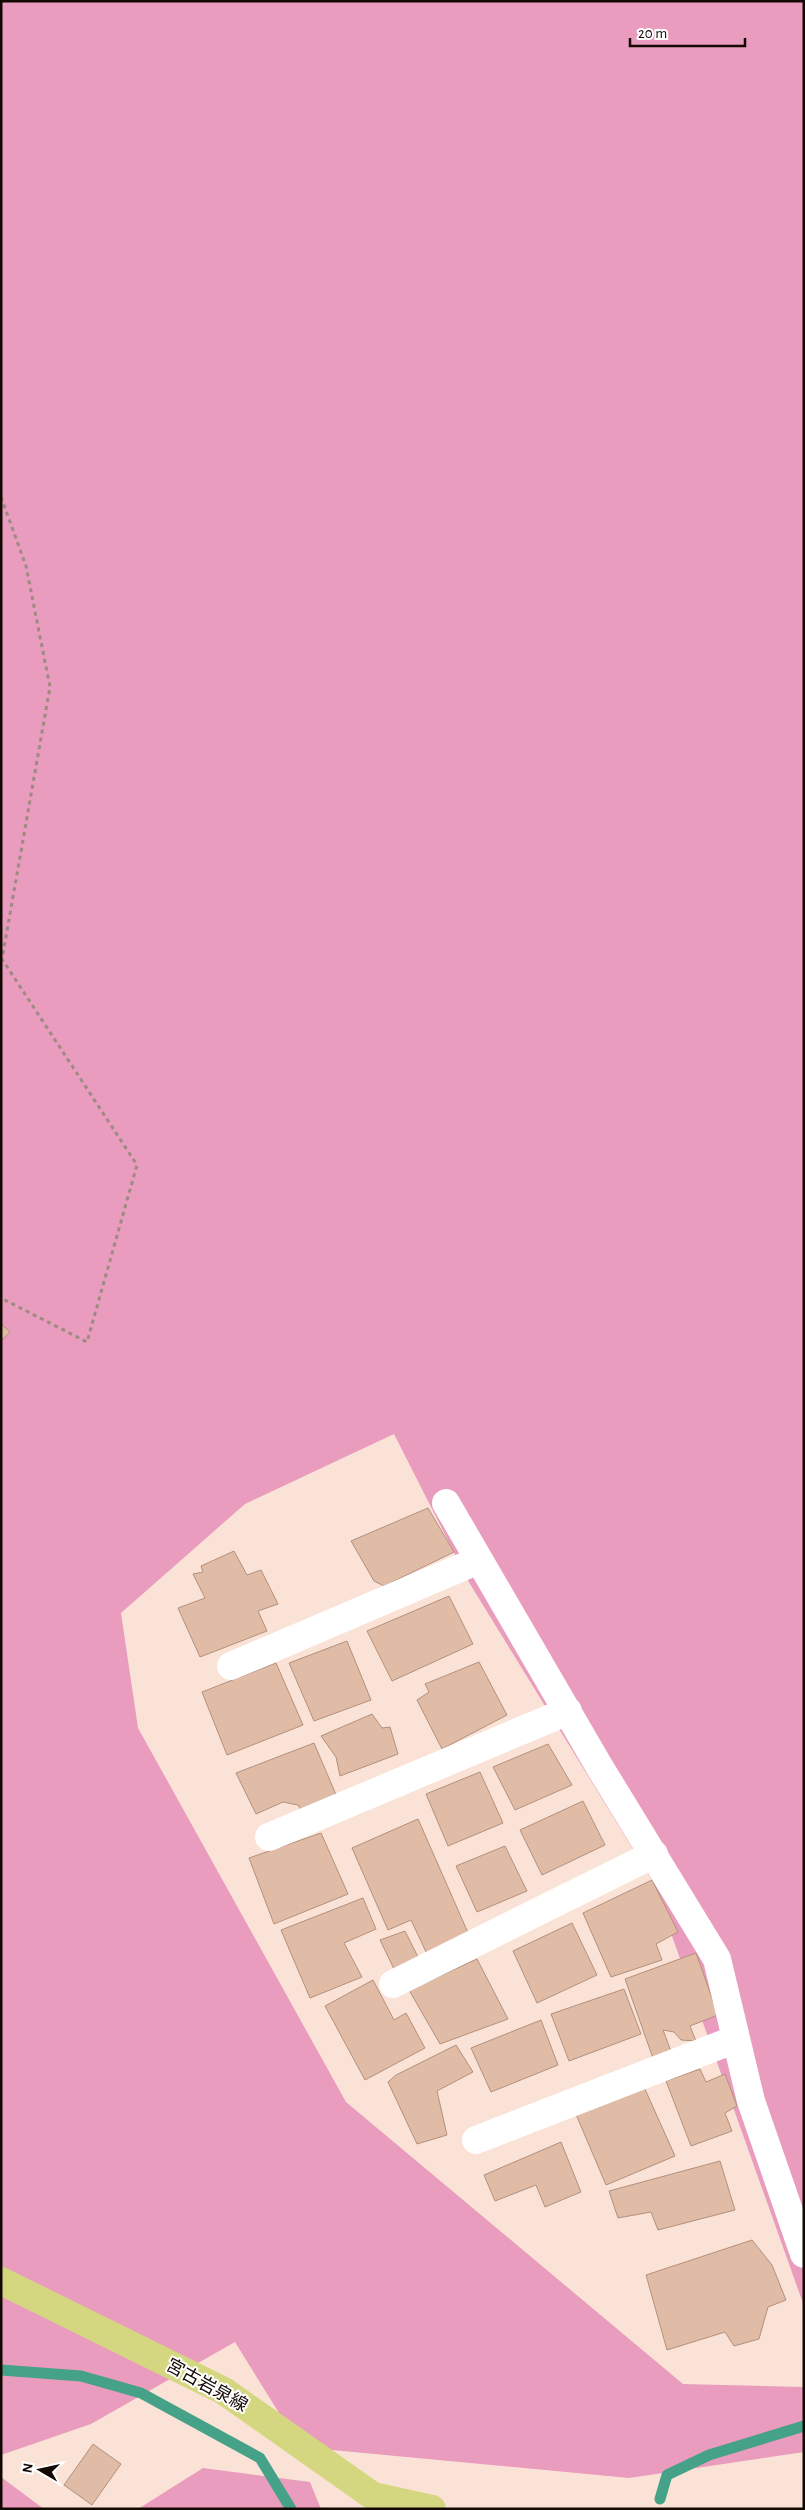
<svg xmlns="http://www.w3.org/2000/svg" width="805" height="2510" font-family="'Alegreya Sans','Noto Sans JP',sans-serif">
<style>
.green{fill:#e99cbd}
.lines{fill:none;stroke-linecap:round;stroke-linejoin:round}
.stream{stroke:#45a187;stroke-width:11}
.building{fill:#e0bca7;stroke:#b3907c}
.path{stroke:#9d8b81;stroke-width:3;stroke-dasharray:4 4;stroke-linecap:butt}
.street{stroke:#fff;stroke-width:28}
.primary{stroke:#d4d780;stroke-width:28}
.labels{text-anchor:middle;stroke-width:4;stroke-linejoin:round;paint-order:stroke}
.street-label{font-size:18px;fill:#140803;stroke:#fff}
</style>
<rect width="100%" height="100%" fill="#fae3d6"/>
<path class="green" d="M1,1H804V2306L652,1880L470,1584L394,1434L245,1504L121,1613L138,1728L346,2102L683,2384L804,2387V2452L629,2478L300,2447L235,2342L91,2424L1,2455Z
M203,2468L310,2482L321,2509H138Z
M1,2477L44,2509H1Z"/>
<g class="lines">
<path class="stream" d="M1,2370L81,2376L141,2393L260,2458L291,2509
M660,2499L667,2475L709,2455L804,2426"/>
</g>
<path class="building" d="M1,1324L10,1332L1,1341Z
M428,1508L454,1552L384,1586L374,1581L351,1541Z
M234,1551L247,1575L261,1570L278,1604L258,1611L267,1631L200,1657L178,1608L205,1598L193,1574L203,1572L201,1566Z
M449,1596L473,1644L392,1681L367,1631Z
M347,1641L371,1700L314,1721L289,1663Z
M479,1662L507,1715L442,1749L417,1700L429,1692L425,1684Z
M276,1663L303,1725L227,1755L202,1692Z
M372,1714L382,1728L390,1727L398,1754L340,1776L336,1757L321,1736Z
M314,1743L337,1797L302,1811L298,1805L283,1802L256,1814L236,1773Z
M548,1744L572,1785L515,1810L493,1767Z
M480,1772L503,1823L448,1846L426,1794Z
M583,1801L605,1845L542,1875L520,1830Z
M418,1819L469,1935L427,1954L411,1920L388,1930L352,1848Z
M321,1833L348,1894L274,1924L249,1858Z
M505,1846L527,1891L477,1912L456,1866Z
M652,1880L678,1932L656,1944L662,1960L611,1977L583,1913Z
M363,1898L376,1929L344,1943L362,1977L310,1998L281,1930Z
M572,1923L597,1975L537,2003L513,1951Z
M405,1931L418,1957L394,1969L380,1940Z
M696,1953L718,2015L690,2026L696,2041L681,2040L674,2032L663,2030L672,2054L654,2061L625,1979Z
M477,1959L508,2019L440,2044L409,1990Z
M373,1980L394,2020L406,2013L425,2048L365,2080L325,2006Z
M624,1989L641,2034L569,2061L551,2014Z
M541,2020L558,2065L491,2092L471,2048Z
M456,2045L473,2072L437,2091L447,2135L417,2144L388,2082L396,2075Z
M700,2069L706,2082L725,2074L737,2106L725,2113L732,2131L691,2146L666,2081Z
M644,2087L675,2156L606,2185L575,2112Z
M561,2142L581,2192L545,2207L536,2185L495,2201L484,2175Z
M720,2161L735,2210L658,2230L651,2212L618,2218L609,2191Z
M752,2240L772,2265L786,2300L768,2307L759,2339L734,2346L725,2332L667,2350L646,2275Z
M93,2444L121,2464L92,2505L64,2485Z"/>
<g class="lines">
<path class="path" d="M1,497L26,566L50,687L2,959L137,1165L87,1342L1,1298"/>
<path class="street" d="M446,1503L599,1766L717,1959L751,2101L804,2254
M231,1666L479,1560
M269,1837L568,1711
M393,1984L654,1854
M476,2140L736,2039"/>
<path class="primary" d="M1,2281L224,2391L373,2496L432,2509"/>
</g>
<g class="labels">
<g class="street-label">
<text transform="translate(207 2385) rotate(29)" y="6">宮古岩泉線</text>
</g>
</g>
<rect width="805" height="2510" fill="none" stroke="#140803" stroke-width="5"/>
<g transform="translate(40 2470) rotate(279)" stroke="#ffffff" stroke-width="4" paint-order="stroke">
<path d="M0-4L9 19L0 12L-9 19Z" fill="#140803"/>
<text y="-8" font-size="14" font-weight="bold" text-anchor="middle" fill="#140803">N</text>
</g>
<path d="M630 38v8h115v-8" fill="none" stroke="#140803" stroke-width="2.5"/>
<text x="638" y="38" font-size="15" fill="#140803" stroke="#ffffff" stroke-width="4" paint-order="stroke">20 m</text>
</svg>
